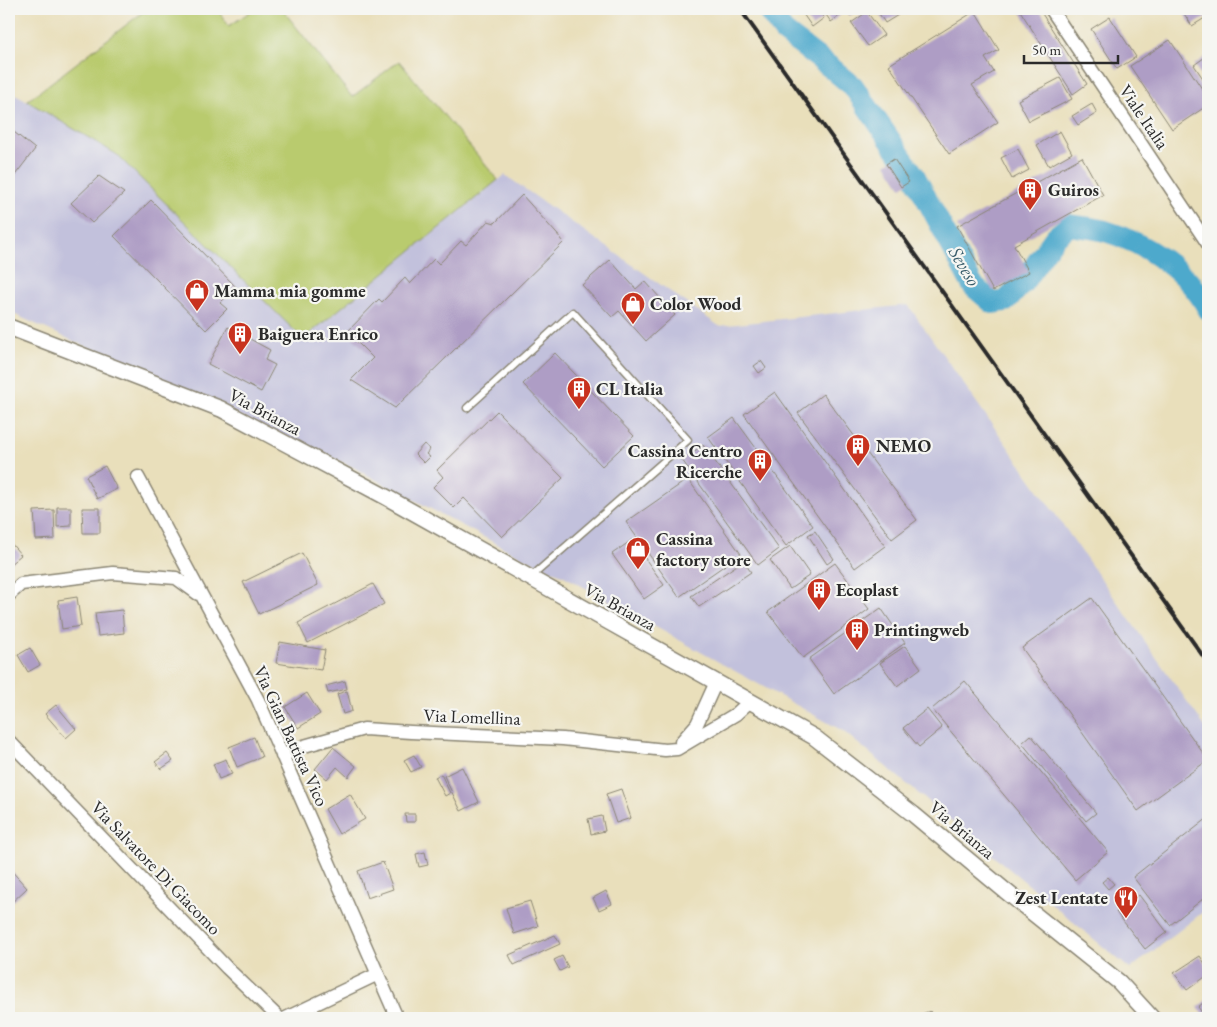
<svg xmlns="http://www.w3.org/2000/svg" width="1217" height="1027" font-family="'EB Garamond',serif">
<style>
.industrial{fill:#c2c1dc}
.green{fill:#b9cb6e;stroke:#727b4c}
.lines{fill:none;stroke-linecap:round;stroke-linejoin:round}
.river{stroke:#4ea9cc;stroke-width:22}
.building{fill:#ae9dc5}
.service-casing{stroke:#8a8573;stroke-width:9}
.minor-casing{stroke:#8a8573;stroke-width:15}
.tertiary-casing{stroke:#8a8573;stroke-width:18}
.service{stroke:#fff;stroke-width:6}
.minor{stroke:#fff;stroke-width:12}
.tertiary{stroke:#fff;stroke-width:15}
.rail{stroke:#2b2b2b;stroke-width:4}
.labels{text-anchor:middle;stroke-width:4.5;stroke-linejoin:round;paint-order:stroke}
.street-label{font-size:18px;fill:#2b2b2b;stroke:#f6f6f2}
.poi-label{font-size:18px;font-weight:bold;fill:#2b2b2b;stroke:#f6f6f2;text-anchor:start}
.water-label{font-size:19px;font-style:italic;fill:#395d6b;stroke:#f6f6f2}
</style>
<rect width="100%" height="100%" fill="#f6f6f2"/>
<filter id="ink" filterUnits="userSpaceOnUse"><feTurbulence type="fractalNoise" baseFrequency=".02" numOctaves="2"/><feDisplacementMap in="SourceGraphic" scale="10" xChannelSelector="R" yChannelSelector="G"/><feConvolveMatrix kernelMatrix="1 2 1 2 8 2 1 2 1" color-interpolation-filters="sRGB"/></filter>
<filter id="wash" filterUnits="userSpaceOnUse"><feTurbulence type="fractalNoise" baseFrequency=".0096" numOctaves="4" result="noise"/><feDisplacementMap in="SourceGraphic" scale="20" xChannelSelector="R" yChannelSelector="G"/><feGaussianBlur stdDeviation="1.12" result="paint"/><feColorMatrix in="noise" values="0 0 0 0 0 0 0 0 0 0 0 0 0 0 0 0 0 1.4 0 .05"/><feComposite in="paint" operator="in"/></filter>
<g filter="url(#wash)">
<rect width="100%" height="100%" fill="#e9dfbb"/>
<path class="industrial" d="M9,90L116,154L303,339L505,175L719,326L908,305L1208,731V908L1130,969L843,731L564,576L521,557L418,502L396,491L355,468L9,312Z"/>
<path class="green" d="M147,9H217L229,26L254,9H282L352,97L399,61L498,180L303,339L116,154L27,101Z"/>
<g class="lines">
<path class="river" d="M767,9L784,32L830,67L853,86L914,175L973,286L993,303L1006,301L1022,284L1055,237L1070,225C1081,227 1093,228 1105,231C1143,242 1190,272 1208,309"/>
</g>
<g id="blocks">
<path class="building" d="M810,9H817L824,18L812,27L803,14Z
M822,9H838L842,14L831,22Z
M844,9H861L849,16Z
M876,9H901L903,12L885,23Z
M1019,9H1039L1087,84L1073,94Z
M1181,9H1208V16L1192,26Z
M975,11L999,50L985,58L994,72L972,85L998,122L949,154L889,65Z
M867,12L884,35L868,46L851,23Z
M1110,17L1136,57L1117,69L1091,29Z
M1170,40L1208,98V105L1172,129L1130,66Z
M1208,55V86L1194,65Z
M1060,78L1072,99L1029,121L1018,100Z
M1092,104L1097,113L1078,125L1072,116Z
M9,128L35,149L9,183Z
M1060,131L1072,153L1049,166L1037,145Z
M1018,149L1029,170L1012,179L1001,158Z
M1082,157L1103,195L1014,245L1029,272L993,291L957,226Z
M894,159L909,182L901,187L886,164Z
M99,176L124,193L92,223L71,203Z
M522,195L564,242L395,408L351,380L373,358L347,332L379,299L382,302L405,278L410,284L434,259L439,264L461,241L466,245L488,221L495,223Z
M151,200L236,287L220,303L227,309L206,330L114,236Z
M610,260L636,289L645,281L675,315L646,341L619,311L612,317L582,285Z
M228,327L270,350L265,360L275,365L261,392L208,364Z
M555,353L634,436L602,466L523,384Z
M761,361L766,368L759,373L754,366Z
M775,392L885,546L855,568L744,414Z
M823,394L917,520L892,539L798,413Z
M497,411L563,478L502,537L464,498L454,508L433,487L443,477L437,470Z
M734,418L813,526L786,546L708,437Z
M424,444L430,449L426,454L430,457L424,463L415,454Z
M703,445L779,549L758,565L682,460Z
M105,466L117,489L97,499L86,476Z
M688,479L741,554L679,597L626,522Z
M57,507H71V526L57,527Z
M82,508H100V533H83Z
M54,510L55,539L36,540L34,511Z
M815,531L834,559L827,564L808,535Z
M632,540L664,585L644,599L612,554Z
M9,541L21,555L9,565Z
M790,546L810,575L790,589L770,560Z
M302,553L318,585L259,614L243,582Z
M743,561L751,572L699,607L691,596Z
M835,563L869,609L803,658L768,612Z
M373,584L384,604L308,643L298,623Z
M77,597L81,626L62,629L58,600Z
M1092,598L1208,760L1138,811L1022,648Z
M881,608L905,643L834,694L809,659Z
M122,610L124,633L98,636L95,613Z
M280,642L325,650L321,670L276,663Z
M905,646L921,668L897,686L880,663Z
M30,648L40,665L28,672L18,655Z
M345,681L347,689L328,693L326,686Z
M965,681L1108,852L1075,880L932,709Z
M347,691L352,711L343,714L337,694Z
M307,693L320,714L298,728L285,707Z
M56,705L76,729L66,738L45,714Z
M927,709L942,728L919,747L903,728Z
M1031,735L1096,813L1086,821L1022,743Z
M254,737L262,757L237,767L229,747Z
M333,747L356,766L348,777L337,767L327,779L315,769Z
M167,753L173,761L161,769L155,762Z
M414,755L421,767L411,772L404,760Z
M226,759L232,774L219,779L213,764Z
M462,767L479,802L461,811L444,776Z
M441,774L450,793L445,796L435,777Z
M621,789L631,818L616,823L606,794Z
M350,794L365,819L339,834L325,809Z
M405,814H415V822H406Z
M602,816L605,831L591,834L588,819Z
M1208,818V895L1170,925L1133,877Z
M425,852L428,865L419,867L416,854Z
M383,862L393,889L367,898L358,871Z
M9,868L27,888L9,905Z
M1108,877L1114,884L1108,889L1102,882Z
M606,891L612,904L599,910L593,898Z
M1139,895L1167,932L1145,949L1116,912Z
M530,901L538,926L514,934L506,908Z
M555,935L560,944L514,965L509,955Z
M562,956L568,967L560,971L554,960Z
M1200,956L1208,968V975L1187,990L1174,973Z
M1208,999V1018H1206L1198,1007Z
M930,1011L933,1018H917L916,1016Z"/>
</g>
</g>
<g filter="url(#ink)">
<use href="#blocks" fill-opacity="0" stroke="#8a8573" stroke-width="1"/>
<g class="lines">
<defs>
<path id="service" d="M467,408L573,312L688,440L531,577"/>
<path id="minor" d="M1051,9L1208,244
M138,477L258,700L397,1018
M9,595L21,584L113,573L176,578L198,594
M9,741L227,968L279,1018
M681,742L697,724L716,682
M282,756L304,746L364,729L411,732L563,739L665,750L677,749L736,714L750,701
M286,1018L378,974"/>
<path id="tertiary" d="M9,327L221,409L386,497L814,737L913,814L1003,889L1119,982L1152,1018"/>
</defs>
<use href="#service" class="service-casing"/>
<use href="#minor" class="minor-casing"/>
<use href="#tertiary" class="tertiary-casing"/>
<use href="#service" class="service"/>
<use href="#minor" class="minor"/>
<use href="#tertiary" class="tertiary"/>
<path class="rail" d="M740,9L1208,663"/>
</g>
</g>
<defs>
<symbol id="building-pin" viewBox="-11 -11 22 30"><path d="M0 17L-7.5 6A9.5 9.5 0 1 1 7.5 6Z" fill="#c8321e" stroke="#f6f6f2"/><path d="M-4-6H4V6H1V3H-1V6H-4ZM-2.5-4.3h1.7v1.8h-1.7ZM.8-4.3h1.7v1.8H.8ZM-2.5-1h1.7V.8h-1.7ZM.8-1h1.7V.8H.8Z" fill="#fff"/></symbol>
<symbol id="shop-pin" viewBox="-11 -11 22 30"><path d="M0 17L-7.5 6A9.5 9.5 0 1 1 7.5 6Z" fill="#c8321e" stroke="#f6f6f2"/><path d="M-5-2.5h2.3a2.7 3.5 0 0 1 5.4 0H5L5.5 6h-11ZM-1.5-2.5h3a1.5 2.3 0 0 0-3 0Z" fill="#fff"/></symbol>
<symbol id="restaurant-pin" viewBox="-11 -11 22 30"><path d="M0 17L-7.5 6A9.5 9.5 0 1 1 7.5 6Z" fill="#c8321e" stroke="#f6f6f2"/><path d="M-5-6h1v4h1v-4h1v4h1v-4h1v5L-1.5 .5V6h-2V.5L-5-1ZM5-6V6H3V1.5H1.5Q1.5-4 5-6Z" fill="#fff"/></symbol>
</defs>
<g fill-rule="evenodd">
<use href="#building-pin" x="1016" y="176" width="28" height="38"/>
<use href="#shop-pin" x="183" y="277" width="28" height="38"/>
<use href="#shop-pin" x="619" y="290" width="28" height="38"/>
<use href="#building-pin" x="226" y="320" width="28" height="38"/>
<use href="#building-pin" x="565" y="375" width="28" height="38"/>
<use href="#building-pin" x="844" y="432" width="28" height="38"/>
<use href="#building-pin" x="746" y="447" width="28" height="38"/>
<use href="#shop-pin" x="624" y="535" width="28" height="38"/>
<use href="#building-pin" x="805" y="576" width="28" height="38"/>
<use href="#building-pin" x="843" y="616" width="28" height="38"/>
<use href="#restaurant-pin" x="1112" y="884" width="28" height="38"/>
</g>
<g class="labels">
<g class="street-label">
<text transform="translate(1144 117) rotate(56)" y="6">Viale Italia</text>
<text transform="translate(265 412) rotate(28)" y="6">Via Brianza</text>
<text transform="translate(620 607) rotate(29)" y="6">Via Brianza</text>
<text transform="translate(472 717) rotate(2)" y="6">Via Lomellina</text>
<text transform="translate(291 736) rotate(65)" y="6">Via Gian Battista Vico</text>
<text transform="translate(962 830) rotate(40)" y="6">Via Brianza</text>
<text transform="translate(156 868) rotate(46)" y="6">Via Salvatore Di Giacomo</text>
</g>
<g class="poi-label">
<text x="1048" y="196">Guiros</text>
<text x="214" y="297">Mamma mia gomme</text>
<text x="650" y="310">Color Wood</text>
<text x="258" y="340">Baiguera Enrico</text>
<text x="596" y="395">CL Italia</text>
<text x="876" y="452">NEMO</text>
<text x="742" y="457" text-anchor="end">Cassina Centro<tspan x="742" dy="21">Ricerche</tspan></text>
<text x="656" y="545">Cassina<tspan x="656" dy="21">factory store</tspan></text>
<text x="836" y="596">Ecoplast</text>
<text x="874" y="636">Printingweb</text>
<text x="1108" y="904" text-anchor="end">Zest Lentate</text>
</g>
<g class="water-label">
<text transform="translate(965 266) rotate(59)" y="7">Seveso</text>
</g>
</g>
<rect width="1217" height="1027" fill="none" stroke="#f6f6f2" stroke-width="30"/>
<path d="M1024 55v8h94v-8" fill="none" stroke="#2b2b2b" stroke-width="2.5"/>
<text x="1032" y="55" font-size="15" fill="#2b2b2b" stroke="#f6f6f2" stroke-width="4" paint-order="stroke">50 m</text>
</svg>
